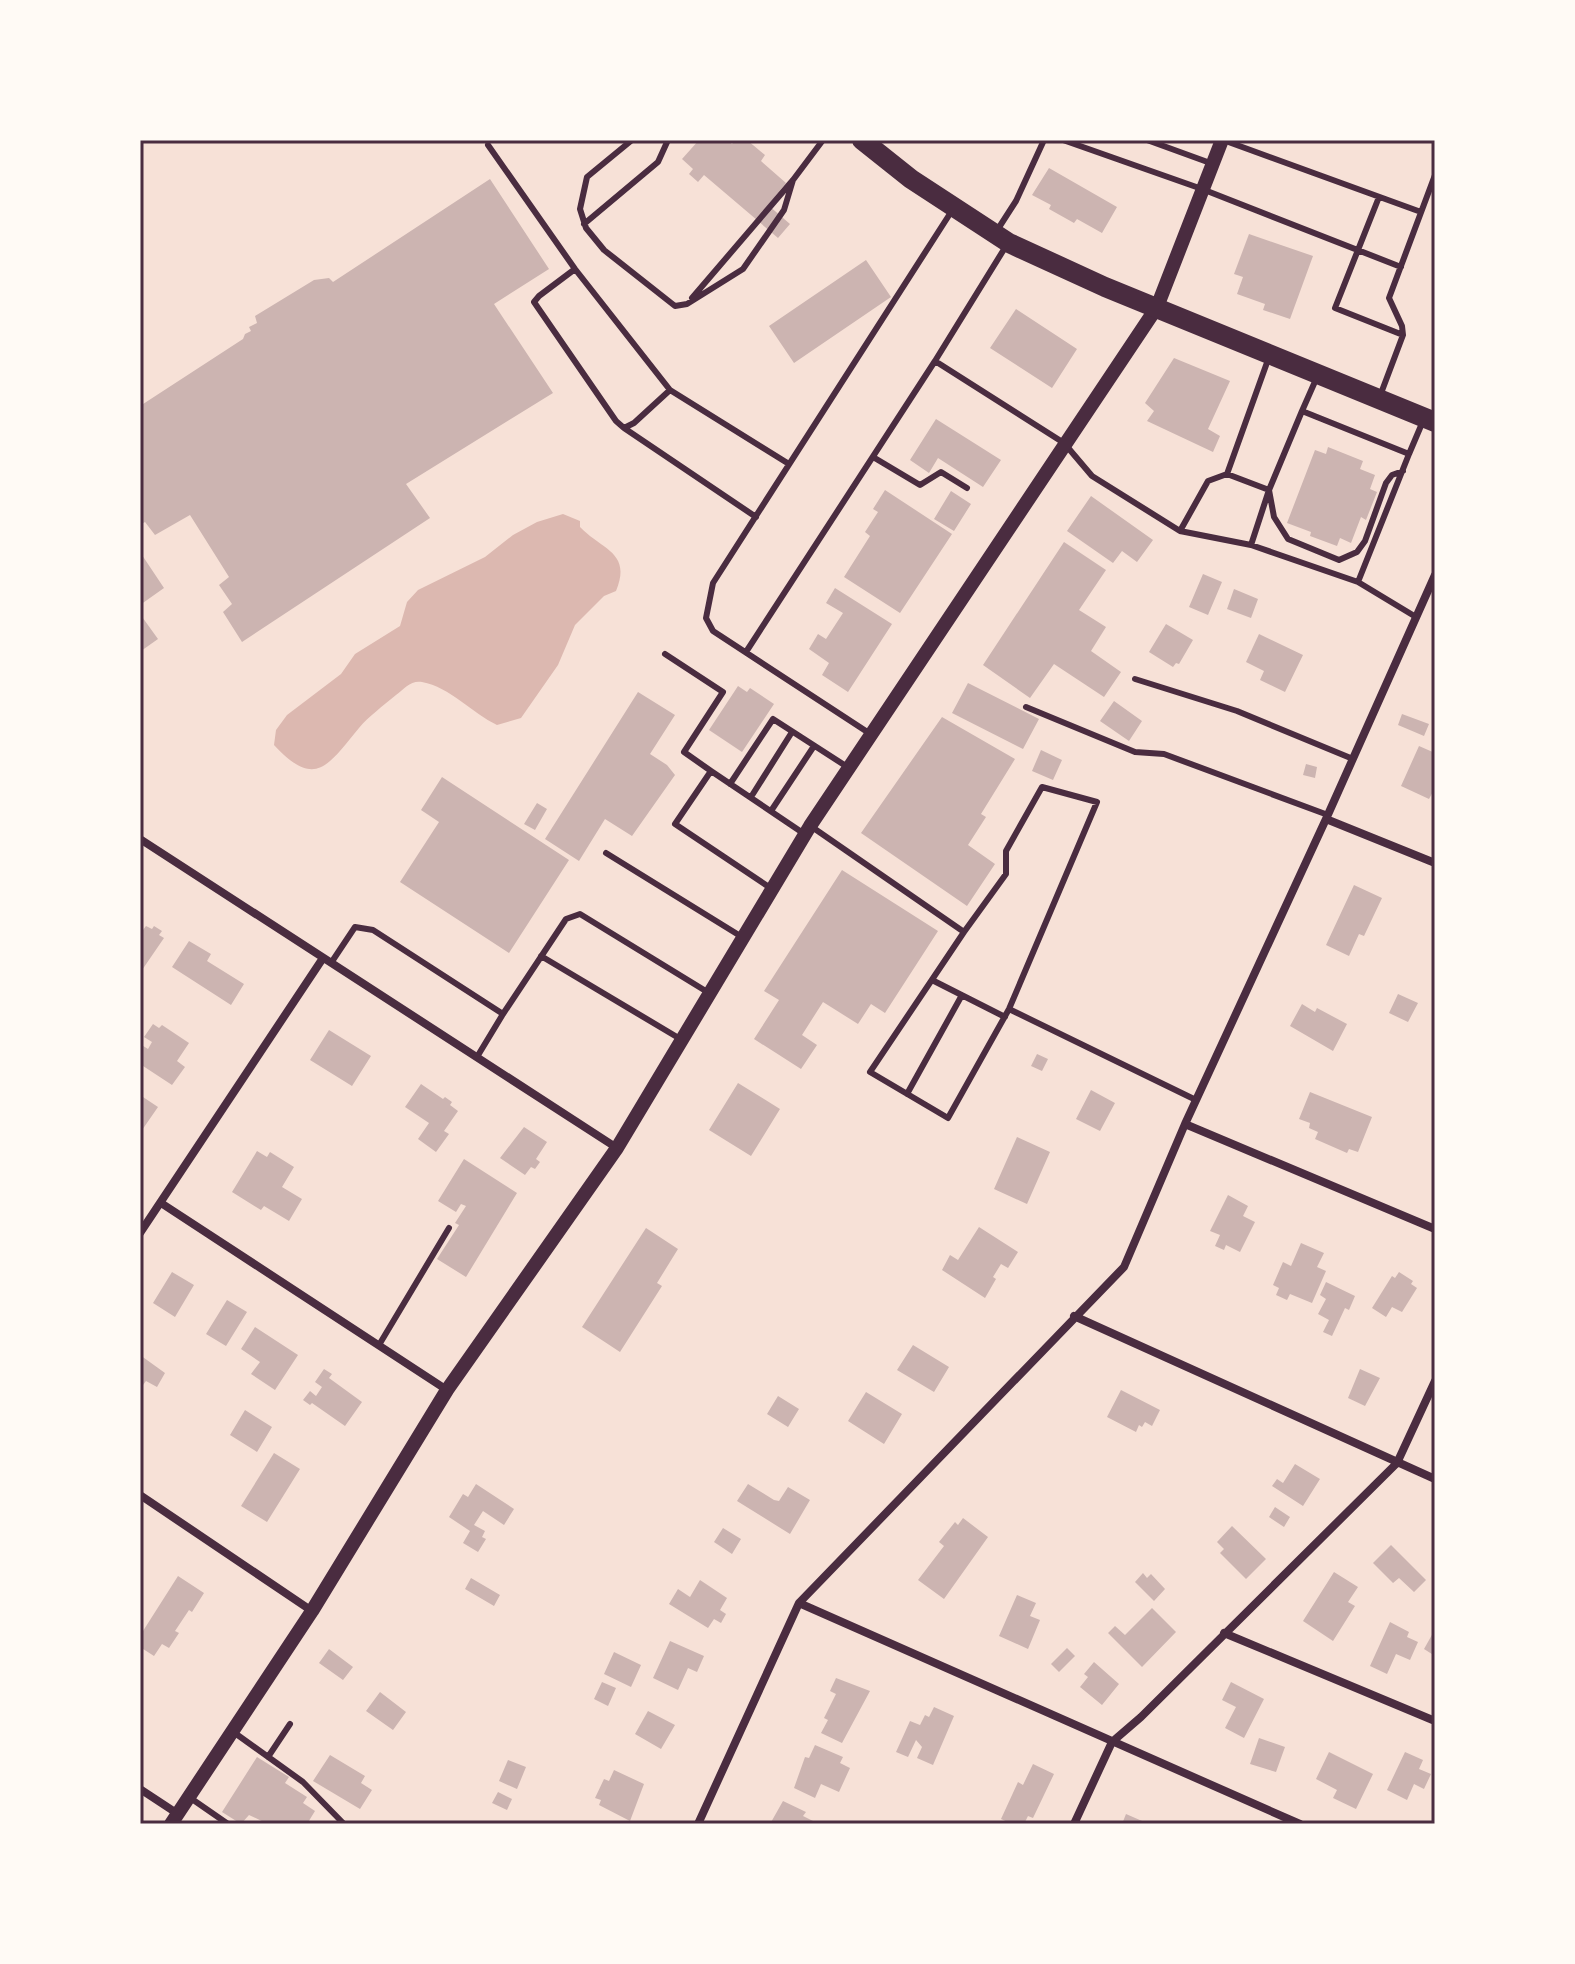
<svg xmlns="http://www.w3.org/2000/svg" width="1575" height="1964" font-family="'Source Serif 4',serif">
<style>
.water{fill:#dcb8b0}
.building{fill:#ccb4b1}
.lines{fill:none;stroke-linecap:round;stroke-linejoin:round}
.service{stroke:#4a2c40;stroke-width:6}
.minor{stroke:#4a2c40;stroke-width:8}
.tertiary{stroke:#4a2c40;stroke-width:14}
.primary{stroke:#4a2c40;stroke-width:20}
.neatline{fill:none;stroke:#4a2c40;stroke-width:3}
</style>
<rect width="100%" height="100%" fill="#f7e1d7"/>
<path class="water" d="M563,514L580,521V527C602,550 632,552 616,591L604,596L575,625L558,665L521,718L497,725C472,713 450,687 422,682C411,680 404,689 396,695C383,706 369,716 359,728C328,765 316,790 274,745L276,730L287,715L341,674L355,654L400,626L407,602L418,590L485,557L513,535L537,522Z"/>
<path class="building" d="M699,140H727L732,144L736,140H747L765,155L761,161L786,183L768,205L790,224L778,238L704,175L698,182L689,174L693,169L682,159Z
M1049,168L1117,207L1102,233L1077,219L1074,223L1049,209L1051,205L1032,195Z
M490,179L549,269L494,304L553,393L406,484L430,518L242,642L223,612L232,604L219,585L229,577L190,515L155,535L145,522L140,525V406L243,339L245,334L251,331L249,327L257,323L255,316L314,280L329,278L333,282Z
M1249,234L1313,256L1290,319L1263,310L1265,304L1237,294L1243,277L1234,274Z
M866,260L891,297L794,363L769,326Z
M1016,309L1077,349L1052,388L990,348Z
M1174,358L1230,381L1208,429L1220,436L1213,452L1147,421L1154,411L1145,403Z
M936,419L1001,460L983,487L938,458L929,473L910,460Z
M1328,447L1363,461L1360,469L1375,475L1370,489L1377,492L1366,520L1361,517L1351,543L1340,538L1337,546L1310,536L1311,532L1287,523L1315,450L1326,454Z
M885,490L952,534L900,613L844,577L870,536L865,532L878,512L873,509Z
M951,491L971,504L954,531L934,519Z
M1091,496L1153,540L1137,562L1122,551L1113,563L1067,531Z
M1064,542L1106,570L1079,610L1106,627L1091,651L1121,672L1104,697L1054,664L1030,698L983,665Z
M140,552L164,588L140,605Z
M1203,574L1222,582L1208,615L1189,607Z
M835,588L892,624L848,692L822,675L829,663L809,649L818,634L826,639L843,613L826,603Z
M1234,589L1258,599L1251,618L1227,609Z
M140,614L158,639L141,651L140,649Z
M1166,624L1193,640L1179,664L1176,663L1173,667L1149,652Z
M1259,634L1303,655L1285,692L1260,680L1264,671L1246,662Z
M968,683L1039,719L1023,749L952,713Z
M738,686L747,692L750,688L774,704L742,752L709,730Z
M638,692L675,715L650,754L667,765L675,775L632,836L605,819L579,861L545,839Z
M1114,701L1142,721L1129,741L1100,721Z
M1402,714L1429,724L1424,736L1398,725Z
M942,717L1015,759L981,814L986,817L968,845L995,864L967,906L861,833Z
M1419,746L1435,753V788L1429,799L1401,786Z
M1041,750L1062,760L1053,780L1032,771Z
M1306,764L1317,767L1315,778L1303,775Z
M442,777L569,860L509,953L400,882L439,822L421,810Z
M537,803L547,809L535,830L524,824Z
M842,870L938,931L885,1013L871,1004L858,1024L823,1002L802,1035L817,1045L801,1069L754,1039L779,1000L764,991Z
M1354,885L1382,898L1364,936L1359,934L1349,956L1326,945Z
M146,926L152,929L154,926L162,931L159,935L164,938L140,973V934Z
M189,941L211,954L207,961L244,984L231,1005L172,967Z
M1398,994L1418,1003L1408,1022L1389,1013Z
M1302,1004L1315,1012L1317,1008L1347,1024L1333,1051L1290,1026Z
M153,1024L159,1028L162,1025L189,1043L177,1061L185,1067L172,1085L140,1064V1044L148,1049L152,1042L144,1037Z
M329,1030L371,1056L352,1086L310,1060Z
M1037,1054L1048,1059L1042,1071L1031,1066Z
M738,1083L780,1109L751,1156L709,1130Z
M421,1084L443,1099L445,1097L452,1102L450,1105L458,1111L444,1131L449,1134L436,1152L418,1139L429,1123L405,1107Z
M1091,1090L1115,1103L1100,1131L1076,1119Z
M1310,1092L1372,1117L1358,1152L1349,1149L1347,1153L1315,1139L1318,1132L1309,1128L1310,1123L1299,1119Z
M140,1095L158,1107L140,1133Z
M524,1127L547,1142L536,1159L540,1162L535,1169L531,1167L525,1175L500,1158Z
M1017,1137L1050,1152L1027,1204L994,1189Z
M257,1151L267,1157L270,1152L294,1167L282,1187L302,1199L289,1221L264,1206L261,1210L232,1192Z
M464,1159L517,1193L466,1277L437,1259L459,1225L455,1223L466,1206L461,1204L456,1212L438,1201Z
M1228,1195L1248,1206L1243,1216L1255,1222L1240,1252L1226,1245L1224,1250L1215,1246L1220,1235L1210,1231Z
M979,1227L1018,1252L1008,1268L1001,1264L993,1277L996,1279L985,1298L942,1270L950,1255L958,1260Z
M646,1228L678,1249L657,1283L662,1286L620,1352L582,1327Z
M1301,1243L1324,1253L1317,1267L1326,1271L1312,1303L1290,1294L1287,1300L1276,1295L1279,1288L1273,1285L1283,1262L1291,1266Z
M172,1272L194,1285L175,1317L153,1303Z
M1399,1272L1413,1281L1411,1284L1417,1288L1402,1312L1392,1307L1386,1317L1372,1308L1392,1276L1395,1278Z
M1326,1282L1355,1296L1349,1310L1345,1308L1332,1336L1323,1332L1329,1320L1318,1314L1326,1299L1320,1295Z
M227,1300L247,1312L226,1346L206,1334Z
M255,1327L298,1355L275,1390L251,1374L260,1362L241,1349Z
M913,1345L949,1367L934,1392L897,1370Z
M140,1355L165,1373L157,1387L146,1381L140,1389Z
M324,1369L332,1374L329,1378L362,1402L345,1426L312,1403L310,1405L303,1400L310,1391L316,1396L322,1387L315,1382Z
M1360,1369L1380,1378L1365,1406L1348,1398Z
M1121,1390L1160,1410L1152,1426L1145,1422L1142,1427L1139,1425L1136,1432L1107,1417Z
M866,1392L902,1414L884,1444L848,1421Z
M778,1396L799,1409L788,1427L767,1414Z
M245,1410L272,1427L257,1452L230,1435Z
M274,1453L300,1469L267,1522L241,1506Z
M1295,1464L1320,1479L1303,1506L1272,1486L1277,1479L1283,1483Z
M476,1484L514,1509L504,1525L483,1511L474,1525L485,1531L482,1537L486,1539L478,1552L463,1543L470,1531L449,1517L463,1494L468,1497Z
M748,1484L774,1500L779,1501L788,1487L810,1500L790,1534L737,1501Z
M1275,1507L1290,1517L1284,1527L1269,1517Z
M963,1518L988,1537L944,1599L918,1580L944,1546L939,1542L955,1522L958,1525Z
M1232,1526L1266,1559L1246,1579L1220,1553L1224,1549L1217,1542Z
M723,1528L741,1539L732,1554L714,1542Z
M1391,1545L1426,1580L1414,1592L1399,1578L1393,1583L1373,1563Z
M1334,1572L1358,1587L1348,1602L1355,1606L1333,1641L1303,1621Z
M1143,1573L1147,1578L1151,1574L1165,1589L1154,1601L1135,1582Z
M178,1576L204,1593L192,1612L189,1610L175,1631L179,1633L169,1648L162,1644L154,1656L140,1647V1629L143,1631Z
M471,1578L500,1595L494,1606L465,1589Z
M700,1580L727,1598L720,1610L726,1614L721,1623L714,1619L708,1628L669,1604L678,1589L690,1597Z
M1017,1595L1036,1603L1030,1616L1040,1620L1028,1649L999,1636Z
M1152,1608L1176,1632L1142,1667L1108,1633L1115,1626L1125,1635Z
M1390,1622L1409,1632L1407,1637L1418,1642L1410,1660L1396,1654L1387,1674L1370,1666Z
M1433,1633L1435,1635V1656L1424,1649Z
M670,1641L704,1656L697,1672L688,1668L678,1690L653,1678Z
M1067,1648L1075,1656L1059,1672L1051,1664Z
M329,1649L353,1667L343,1680L319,1663Z
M614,1652L641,1665L631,1687L604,1674Z
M1094,1662L1119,1684L1102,1705L1080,1687L1088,1677L1084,1674Z
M836,1678L870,1691L842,1743L821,1733L828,1720L824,1718L836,1694L830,1691Z
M602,1682L616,1688L608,1706L594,1699Z
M1231,1682L1264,1699L1244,1738L1225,1728L1236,1707L1222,1700Z
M380,1692L406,1712L393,1730L366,1711Z
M934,1707L954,1716L933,1765L917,1758L922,1747L916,1740L908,1757L896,1752L910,1721L920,1725L925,1715L929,1717Z
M648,1711L675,1725L661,1749L635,1734Z
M1259,1738L1285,1747L1276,1772L1250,1764Z
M815,1745L843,1757L840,1763L850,1768L839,1792L821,1784L815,1798L794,1788L805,1757L809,1758Z
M1329,1752L1373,1774L1356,1809L1333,1798L1337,1790L1316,1779Z
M1405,1752L1423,1760L1419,1769L1431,1774L1424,1789L1414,1784L1407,1800L1387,1790Z
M330,1755L365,1776L361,1783L372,1790L360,1809L313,1781Z
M257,1757L289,1777L285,1783L307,1797L303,1803L315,1811L307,1824H268L249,1815L241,1824L222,1812Z
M508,1760L526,1767L517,1789L499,1781Z
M1033,1764L1054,1774L1033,1818L1028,1816L1024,1824H1012L1001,1819L1018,1782L1023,1785Z
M614,1770L644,1784L630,1821L599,1805L601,1800L595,1798L604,1779L609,1781Z
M498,1792L512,1799L507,1810L492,1803Z
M783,1801L806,1812L803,1816L819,1824H770Z
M1126,1814L1149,1824H1122Z"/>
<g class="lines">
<path class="service" d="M632,140L587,177L580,209L586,228L604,250L675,306L687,304L743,269L784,210L793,180
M1063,140L1202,189L1401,267
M1147,140L1213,164
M1223,140L1421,212
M488,145L575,269L670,390L789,464
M1379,197L1335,308L1403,335
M584,224L658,162L668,140
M996,232L1016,201L1044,140
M1006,246L935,361L1064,443L1092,476L1180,531L1208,481L1227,474L1269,490L1274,517L1288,539L1339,560L1357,552L1365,541L1386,483L1392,475L1403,471
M575,269L539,296L534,302L616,421L624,428L634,423L670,390
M692,298L793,180L823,140
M1380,396L1403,335L1402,326L1389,298L1435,175
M1302,411L1317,377
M624,428L756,517
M1409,454L1423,421
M873,457L920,485L941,472L967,488
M1227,474L1269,357
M1180,531L1251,545L1358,582L1409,454L1302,411L1269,490L1251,545
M1358,582L1416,617
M746,652L935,361
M665,654L723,692L684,752L711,771
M1135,679L1237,711L1353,759
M1026,707L1135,752L1164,754L1328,815
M872,735L713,631L706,618L713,583L953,209
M730,784L773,719L849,768
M751,797L792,732
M771,811L814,746
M812,827L964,932L870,1072L948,1118L1009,1009L1097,802L1042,787L1006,851V874L964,932
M606,853L742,937
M772,889L675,824L711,771L803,833
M541,956L682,1040
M331,963L355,927L373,930L503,1014L477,1057
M932,980L1005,1017
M1009,1009L1196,1100
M503,1014L566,919L580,914L709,993
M907,1094L962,995
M379,1345L449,1228
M232,1731L303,1782L344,1824
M268,1757L290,1724
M189,1797L228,1824"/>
<path class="minor" d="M1326,819L1435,863
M140,839L617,1148
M1185,1124L1435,1229
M161,1203L447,1390
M140,1233L323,958
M1074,1316L1435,1479
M140,1495L312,1611
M799,1603L1300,1824
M1224,1633L1435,1721
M140,1789L178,1814
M698,1824L799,1603L1124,1267L1185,1124L1326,819L1435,575
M1074,1824L1112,1742L1141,1717L1397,1463L1435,1381"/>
<path class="tertiary" d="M171,1824L312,1611L447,1390L617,1148L810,826L1157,307L1222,140"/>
<path class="primary" d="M862,140L911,179L1009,243L1105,287L1435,422"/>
</g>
<rect width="1575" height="1964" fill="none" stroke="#fffaf5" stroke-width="284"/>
<rect x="142" y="142" width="1291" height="1680" class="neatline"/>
</svg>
